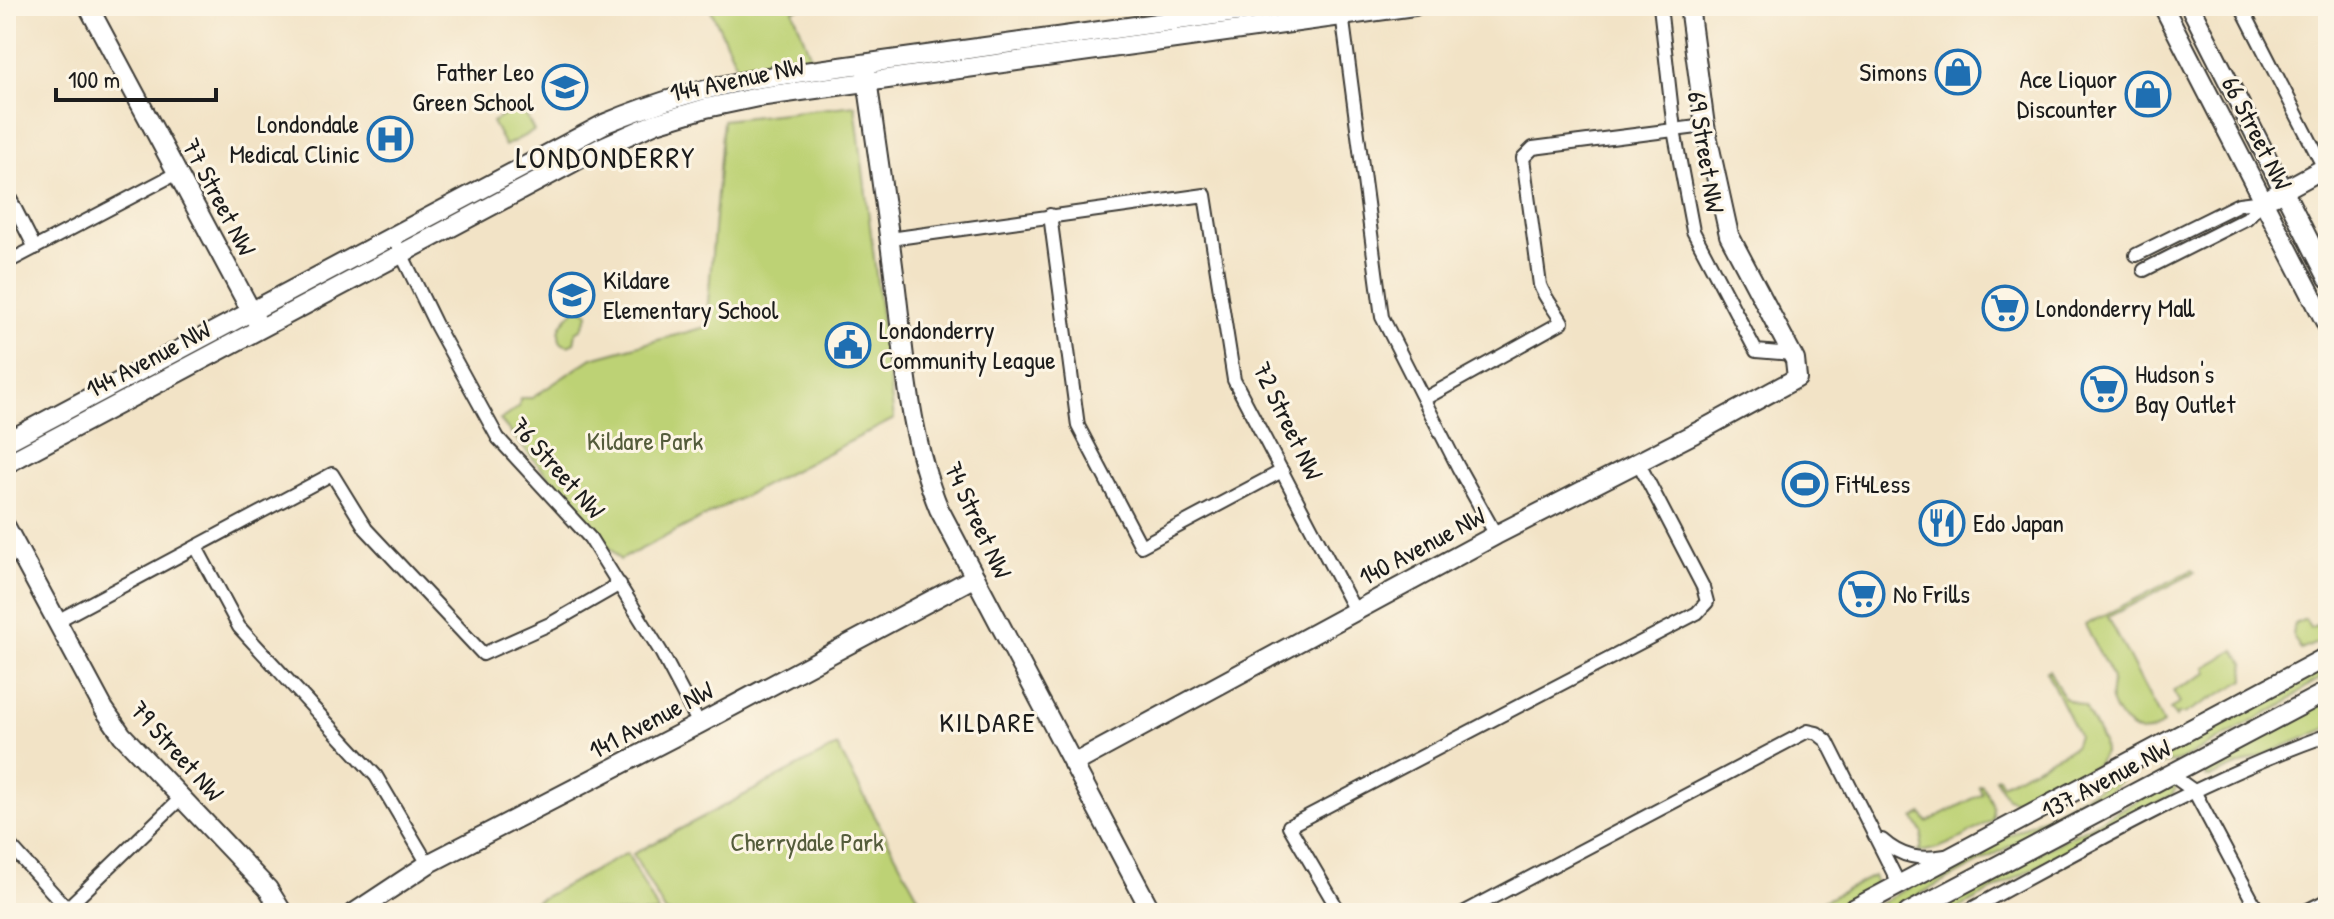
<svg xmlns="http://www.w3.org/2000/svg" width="2334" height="919" viewBox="0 0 2334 919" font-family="'Patrick Hand',sans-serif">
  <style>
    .green { fill: #bdd275; stroke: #6c7748; stroke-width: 2 }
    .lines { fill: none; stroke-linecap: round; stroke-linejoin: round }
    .street-casing { stroke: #3c3a36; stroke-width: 16 }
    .secondary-casing { stroke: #3c3a36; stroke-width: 22 }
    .street { stroke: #fff; stroke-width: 12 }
    .secondary { stroke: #fff; stroke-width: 18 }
    .labels { text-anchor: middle; stroke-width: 6; stroke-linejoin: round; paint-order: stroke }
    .poi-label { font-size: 26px; fill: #1c1c1c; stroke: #fcf5e5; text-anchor: start }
    .street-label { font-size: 26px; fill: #1c1c1c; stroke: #fcf5e5 }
    .park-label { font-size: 26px; fill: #545c3b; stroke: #fcf5e5 }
    .neighbourhood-label { font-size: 28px; letter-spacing: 2px; fill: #1c1c1c; stroke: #fcf5e5 }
    .quarter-label { font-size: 30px; letter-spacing: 2px; fill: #1c1c1c; stroke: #fcf5e5 }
  </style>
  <rect width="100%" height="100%" fill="#fcf5e5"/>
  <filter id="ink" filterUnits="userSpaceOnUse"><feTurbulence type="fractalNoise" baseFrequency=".0125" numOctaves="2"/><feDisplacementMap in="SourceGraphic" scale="16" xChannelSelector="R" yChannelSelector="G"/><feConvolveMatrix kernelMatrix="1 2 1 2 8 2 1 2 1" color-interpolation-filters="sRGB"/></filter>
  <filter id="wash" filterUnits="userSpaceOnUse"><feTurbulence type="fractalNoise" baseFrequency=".006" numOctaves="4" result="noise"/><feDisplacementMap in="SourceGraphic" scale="32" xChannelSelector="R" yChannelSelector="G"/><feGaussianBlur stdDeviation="1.8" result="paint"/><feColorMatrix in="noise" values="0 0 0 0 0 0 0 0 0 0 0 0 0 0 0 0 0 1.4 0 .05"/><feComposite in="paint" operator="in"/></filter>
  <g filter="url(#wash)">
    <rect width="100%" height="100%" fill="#f2e3c6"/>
    <!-- green -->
    <g class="green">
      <path d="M709 6H805L793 10 812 60 740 72Z"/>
      <path d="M855 105 894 419 620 560 500 420 519 407 520 398H532L592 358 706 327 723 120Z"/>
      <path d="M521 106 534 131 505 146 492 122Z"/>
      <path d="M576 308H582L589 313 582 328 576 332 574 343 568 346 561 343C554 327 567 319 576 308Z"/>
      <path d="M2192 570 2194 573 2108 617 2163 723C2143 745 2119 724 2111 701 2109 692 2114 684 2111 675L2085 625Z"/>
      <path d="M2305 619 2310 628 2328 619V638L2301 650 2292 634 2295 624Z"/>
      <path d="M2235 650 2244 663 2245 680 2184 714H2178L2176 717 2170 709 2180 703 2173 691 2208 673 2206 667Z"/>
      <path d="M2328 664V674L2306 687 2283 705 2181 760 2161 765 2145 764Z"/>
      <path d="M2049 670 2064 698 2085 707 2103 742 2104 753 2096 765 2022 803 2007 798 1995 778 1998 777 2002 784 2074 747 2078 735 2046 671Z"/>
      <path d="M2328 698V728L2211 777H2206L2205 772 2207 768 2243 750 2241 744Z"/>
      <path d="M837 746 919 898 890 913H666L633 854Z"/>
      <path d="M2120 777 2122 779 2107 794 1885 913H1861Z"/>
      <path d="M1982 785C1989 797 1996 806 1992 820 1969 833 1945 850 1918 852L1921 848 1923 834 1914 818 1922 814 1927 822 1982 794 1979 786Z"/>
      <path d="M2175 785 2176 788 2172 795 1950 913H1935L1942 904 2165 786Z"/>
      <path d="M627 853 659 913H514Z"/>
      <path d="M1873 876 1877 886 1872 891 1830 913H1800Z"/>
    </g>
  </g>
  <g filter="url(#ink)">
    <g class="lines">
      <!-- street casing -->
      <g class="street-casing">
        <g id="street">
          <path d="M1341 6 1382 317 1458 467 1496 535"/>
          <path d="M1660 6 1674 130 1693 231 1756 351 1792 354"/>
          <path d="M2241 6 2324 168"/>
          <path d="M6 191 35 248"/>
          <path d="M1050 215 1078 426 1141 546 1282 471"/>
          <path d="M890 239 1205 195 1234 380 1355 611"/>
          <path d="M398 247 437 327 498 438 590 538 661 652 699 724"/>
          <path d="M2136 255 2239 204 2263 201"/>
          <path d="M6 263 177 173"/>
          <path d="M2144 270 2247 218 2263 201"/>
          <path d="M1424 399 1562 322C1555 309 1545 299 1540 285L1523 158 1533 148 1705 126"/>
          <path d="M196 547 239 627 376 776 428 864"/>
          <path d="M57 621 332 474 366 529 483 654 552 623 620 584"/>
          <path d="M2170 774 2194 791 2259 913"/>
          <path d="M1882 840C1902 858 1920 860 1946 856"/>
          <path d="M6 841 71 913"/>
          <path d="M67 908 182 797"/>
          <path d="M1340 913 1289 826 1697 613 1707 602 1703 587 1638 462"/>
          <path d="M1463 913 1808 731 1817 733 1827 741 1899 884"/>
          <path d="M1964 913C2083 849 2200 780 2328 735"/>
          <path d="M2302 913 2328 900"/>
        </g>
      </g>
      <!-- secondary casing -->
      <g class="secondary-casing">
        <g id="secondary">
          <path d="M88 6 257 322"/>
          <path d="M2163 6 2328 327"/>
          <path d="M2190 6 2328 278"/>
          <path d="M866 72C876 144 887 216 896 289 905 363 910 439 939 509L1152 913"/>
          <path d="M2273 196 2328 166"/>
          <path d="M6 442 606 123C659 101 704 88 761 78L1279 6"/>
          <path d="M6 464 602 147 656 123 706 108 758 97 1414 6"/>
          <path d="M6 527 104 709 122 735 268 889 283 913"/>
          <path d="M1073 764 1496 535 1707 427 1797 378 1795 360 1729 235 1705 126 1689 6"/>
          <path d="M354 913 428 864 699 724 975 577"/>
          <path d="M1846 913 2328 656"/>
          <path d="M1908 913 2328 691"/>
        </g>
      </g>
      <!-- street -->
      <use href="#street" class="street"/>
      <!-- secondary -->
      <use href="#secondary" class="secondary"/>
    </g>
  </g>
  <!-- icons -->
  <defs>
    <g id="shop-ring" transform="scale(2.3)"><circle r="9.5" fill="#fcf5e5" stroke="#1f6fb2" stroke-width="1.5"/><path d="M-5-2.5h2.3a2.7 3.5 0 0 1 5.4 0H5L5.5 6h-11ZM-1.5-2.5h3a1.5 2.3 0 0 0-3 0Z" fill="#1f6fb2"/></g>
    <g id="school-ring" transform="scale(2.3)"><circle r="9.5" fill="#fcf5e5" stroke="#1f6fb2" stroke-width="1.5"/><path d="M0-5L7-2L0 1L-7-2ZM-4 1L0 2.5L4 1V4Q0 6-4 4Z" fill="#1f6fb2"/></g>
    <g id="hospital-ring" transform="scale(2.3)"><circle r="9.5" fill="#fcf5e5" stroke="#1f6fb2" stroke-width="1.5"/><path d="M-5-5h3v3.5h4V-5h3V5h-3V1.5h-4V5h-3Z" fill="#1f6fb2"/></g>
    <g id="supermarket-ring" transform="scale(2.3)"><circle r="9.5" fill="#fcf5e5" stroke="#1f6fb2" stroke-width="1.5"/><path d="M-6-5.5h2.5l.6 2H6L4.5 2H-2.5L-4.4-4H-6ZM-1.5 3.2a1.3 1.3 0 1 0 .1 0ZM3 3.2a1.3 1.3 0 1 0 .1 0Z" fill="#1f6fb2"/></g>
    <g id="civic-ring" transform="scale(2.3)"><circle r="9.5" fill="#fcf5e5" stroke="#1f6fb2" stroke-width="1.5"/><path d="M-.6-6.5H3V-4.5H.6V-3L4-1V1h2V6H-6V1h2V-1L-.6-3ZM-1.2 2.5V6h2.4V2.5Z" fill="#1f6fb2"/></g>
    <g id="stadium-ring" transform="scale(2.3)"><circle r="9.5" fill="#fcf5e5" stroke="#1f6fb2" stroke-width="1.5"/><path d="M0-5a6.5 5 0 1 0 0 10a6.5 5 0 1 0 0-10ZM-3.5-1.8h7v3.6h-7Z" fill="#1f6fb2"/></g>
    <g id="restaurant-ring" transform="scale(2.3)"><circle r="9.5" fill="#fcf5e5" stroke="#1f6fb2" stroke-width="1.5"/><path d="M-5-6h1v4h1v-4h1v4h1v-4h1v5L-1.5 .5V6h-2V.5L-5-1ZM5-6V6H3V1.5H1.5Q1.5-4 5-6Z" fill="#1f6fb2"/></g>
  </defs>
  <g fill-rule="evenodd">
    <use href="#shop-ring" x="1958" y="72"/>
    <use href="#school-ring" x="565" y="87"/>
    <use href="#shop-ring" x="2148" y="94"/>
    <use href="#hospital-ring" x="390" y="139"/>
    <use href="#school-ring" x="572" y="295"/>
    <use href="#supermarket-ring" x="2005" y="308"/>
    <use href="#civic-ring" x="848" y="345"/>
    <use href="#supermarket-ring" x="2104" y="389"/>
    <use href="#stadium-ring" x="1805" y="484"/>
    <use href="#restaurant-ring" x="1942" y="523"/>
    <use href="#supermarket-ring" x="1862" y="594"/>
  </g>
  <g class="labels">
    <!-- poi labels -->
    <g class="poi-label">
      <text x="534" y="81" text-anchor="end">Father Leo<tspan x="534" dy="30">Green School</tspan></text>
      <text x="1927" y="81" text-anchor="end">Simons</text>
      <text x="2117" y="88" text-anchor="end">Ace Liquor<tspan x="2117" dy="30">Discounter</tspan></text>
      <text x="359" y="133" text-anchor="end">Londondale<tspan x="359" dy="30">Medical Clinic</tspan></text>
      <text x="603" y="289">Kildare<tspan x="603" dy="30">Elementary School</tspan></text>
      <text x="2036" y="317">Londonderry Mall</text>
      <text x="879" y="339">Londonderry<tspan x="879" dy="30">Community League</tspan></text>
      <text x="2135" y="383">Hudson's<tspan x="2135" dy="30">Bay Outlet</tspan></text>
      <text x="1836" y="493">Fit4Less</text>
      <text x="1973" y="532">Edo Japan</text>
      <text x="1893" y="603">No Frills</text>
    </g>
    <!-- street labels -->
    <g class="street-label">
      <text transform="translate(737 79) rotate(-12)" y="9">144 Avenue NW</text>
      <text transform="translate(2257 133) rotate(63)" y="9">66 Street NW</text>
      <text transform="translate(1706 152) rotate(81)" y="9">69 Street NW</text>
      <text transform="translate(219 197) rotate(62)" y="9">77 Street NW</text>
      <text transform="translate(148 359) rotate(-28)" y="9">144 Avenue NW</text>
      <text transform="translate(1288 421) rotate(64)" y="9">72 Street NW</text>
      <text transform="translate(558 468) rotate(48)" y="9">76 Street NW</text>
      <text transform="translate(978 520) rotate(65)" y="9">74 Street NW</text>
      <text transform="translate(1422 546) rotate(-28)" y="9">140 Avenue NW</text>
      <text transform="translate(651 720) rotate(-28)" y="9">141 Avenue NW</text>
      <text transform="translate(177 751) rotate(48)" y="9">79 Street NW</text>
      <text transform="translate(2106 779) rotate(-28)" y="9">137 Avenue NW</text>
    </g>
    <!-- park labels -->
    <g class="park-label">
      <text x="645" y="450">Kildare Park</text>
      <text x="807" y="851">Cherrydale Park</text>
    </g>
    <!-- neighbourhood labels -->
    <g class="neighbourhood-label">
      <text x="988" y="732">KILDARE</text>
    </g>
    <!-- quarter labels -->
    <g class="quarter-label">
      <text x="606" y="168">LONDONDERRY</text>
    </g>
  </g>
  <!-- margin -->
  <rect width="2334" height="919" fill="none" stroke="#fcf5e5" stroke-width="32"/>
  <!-- scale -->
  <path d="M56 88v12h160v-12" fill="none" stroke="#1c1c1c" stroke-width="4"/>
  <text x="68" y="88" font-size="24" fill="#1c1c1c" stroke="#fcf5e5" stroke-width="6" paint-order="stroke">100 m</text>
</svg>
